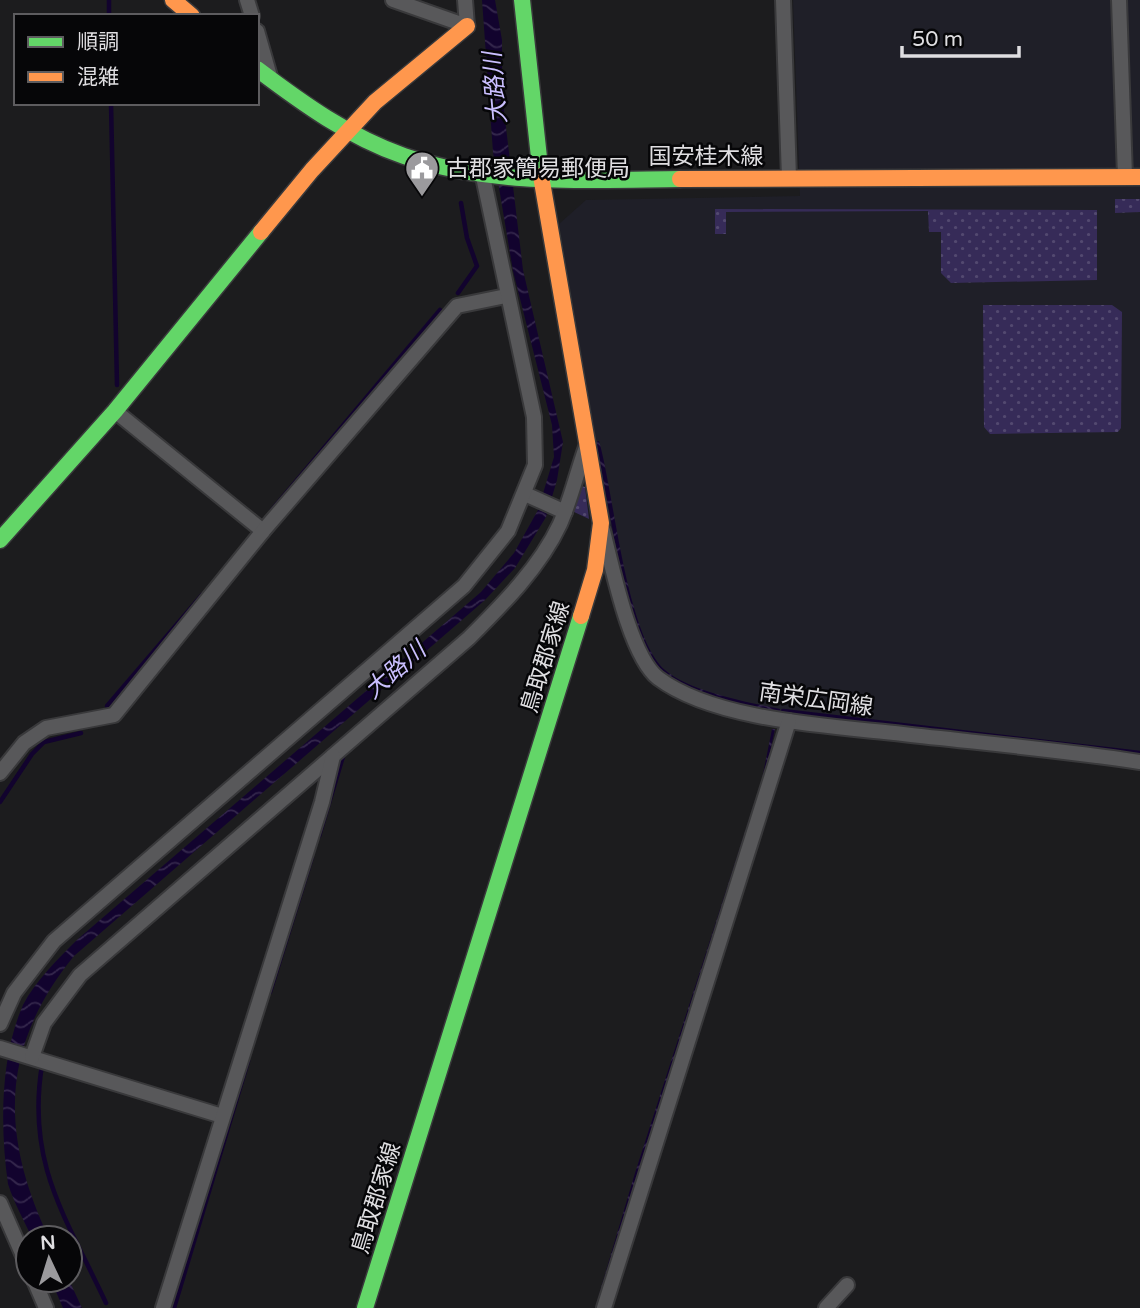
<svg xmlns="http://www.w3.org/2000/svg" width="1140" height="1308" viewBox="0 0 1140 1308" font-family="'Varela Round','Noto Sans JP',sans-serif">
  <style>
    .built { fill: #1f1f28 }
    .grass { fill: url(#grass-dots) }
    .water { fill: url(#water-waves) }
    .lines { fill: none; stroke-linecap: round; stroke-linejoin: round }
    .stream { stroke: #12032e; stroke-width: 4.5 }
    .street-casing { stroke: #39393b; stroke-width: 18 }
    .fast-casing { stroke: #39393b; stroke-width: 19 }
    .slow-casing { stroke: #39393b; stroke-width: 19 }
    .street { stroke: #58585a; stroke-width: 14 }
    .fast { stroke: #63d668; stroke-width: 16 }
    .slow { stroke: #ff974d; stroke-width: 16 }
    .labels { text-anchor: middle; stroke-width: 5; stroke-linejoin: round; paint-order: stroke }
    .street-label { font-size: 23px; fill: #dfdee1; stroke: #060608 }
    .poi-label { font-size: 23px; fill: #dfdee1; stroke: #060608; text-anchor: start }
    .water-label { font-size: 24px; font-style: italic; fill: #cabfff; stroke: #060608 }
  </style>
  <defs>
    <pattern id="grass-dots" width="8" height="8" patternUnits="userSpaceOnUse" patternTransform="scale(1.75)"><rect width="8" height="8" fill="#362b58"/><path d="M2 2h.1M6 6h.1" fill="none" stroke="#534970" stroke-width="1.8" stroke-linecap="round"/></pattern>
    <pattern id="water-waves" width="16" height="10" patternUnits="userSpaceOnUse" patternTransform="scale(1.75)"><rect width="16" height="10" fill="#12032e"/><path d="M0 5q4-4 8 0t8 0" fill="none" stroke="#34274c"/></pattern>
  </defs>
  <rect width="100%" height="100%" fill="#1c1c1e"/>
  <!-- built -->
  <path class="built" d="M793 0H1140V759L757 711 686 690 650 667 621 589 559 224 586 200 800 196Z"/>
  <!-- grass -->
  <g class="grass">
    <path d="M1115 199H1140V212L1115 213Z"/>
    <path d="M715 209 1097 210V280L951 283 941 273V232H929L928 211 726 212V234H715Z"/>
    <path d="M983 305H1112L1122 312 1121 428 1118 432 990 434 984 427Z"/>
    <path d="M581 486 585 487 589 519 572 511Z"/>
  </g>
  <!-- water -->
  <g class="water">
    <path d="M482 0H495L502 40V94L523 270 563 442 557 480 546 517 515 568 485 600 74 956C0 1047 0 1134 49 1238H32C24 1220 14 1203 8 1184 0 1128 0 1057 23 1005 36 980 58 959 78 939L481 592 514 553 538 510 554 457 552 425 513 271 493 152Z"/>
    <path d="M599 441C614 493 626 636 665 670 691 692 747 702 780 709V712C746 705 689 695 663 672 625 638 608 495 596 442Z"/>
    <path d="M772 729H775L764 780 595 1308 635 1173 762 779Z"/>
    <path d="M51 1280H69L82 1308H63Z"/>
  </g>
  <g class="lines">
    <!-- stream -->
    <g class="stream">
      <path d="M109 0V16"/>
      <path d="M111 103 117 385"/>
      <path d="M458 293 477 266 467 238 461 203"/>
      <path d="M272 510 440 310"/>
      <path d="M107 706 202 595"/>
      <path d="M783 711 1140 753"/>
      <path d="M0 802 32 754 44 742 81 733"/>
      <path d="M319 836 344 753"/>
      <path d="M270 992 312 857"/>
      <path d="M42 1065C26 1164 66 1217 106 1303"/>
      <path d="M174 1308 248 1061"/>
    </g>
    <!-- street casing -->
    <g class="street-casing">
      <g id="street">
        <path d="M247 0 252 16"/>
        <path d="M393 0 467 26 465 0"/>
        <path d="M783 0 789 178"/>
        <path d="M1119 0 1125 177"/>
        <path d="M257 31 271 80"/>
        <path d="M115 411 263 531"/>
        <path d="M525 494 565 512"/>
        <path d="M603 531C612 566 630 656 658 678 715 721 833 726 903 734 982 743 1061 750 1140 762"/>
        <path d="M0 773 24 743 46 728 114 715 263 531 457 306 506 296"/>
        <path d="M0 1024 14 993 54 941 464 586 508 531 535 465 534 417 482 172"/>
        <path d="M0 1048 222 1116"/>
        <path d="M32 1057 44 1023 80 975 469 638C503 604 540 567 560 524 571 499 577 472 586 447"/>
        <path d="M0 1203 28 1267"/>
        <path d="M34 1280 46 1308"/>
        <path d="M163 1308 322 802 333 756"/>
        <path d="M604 1308 789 721"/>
        <path d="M826 1308 847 1285"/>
      </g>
    </g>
    <!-- fast casing -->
    <g class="fast-casing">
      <g id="fast">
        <path d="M522 0 541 176"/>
        <path d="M257 69C302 103 349 137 404 156 491 186 589 180 680 179"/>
        <path d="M0 540 115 411 261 232"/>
        <path d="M365 1308 581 616"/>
      </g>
    </g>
    <!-- slow casing -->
    <g class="slow-casing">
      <g id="slow">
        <path d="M173 0 192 16"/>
        <path d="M541 176 601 523 595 570 581 616"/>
        <path d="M680 179 1140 177"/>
        <path d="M261 232 312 170 375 102 467 26"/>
      </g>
    </g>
    <!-- street -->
    <use href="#street" class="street"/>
    <!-- fast -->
    <use href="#fast" class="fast"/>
    <!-- slow -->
    <use href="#slow" class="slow"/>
  </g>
  <!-- icons -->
  <defs>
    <g id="civic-pin" transform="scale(1.75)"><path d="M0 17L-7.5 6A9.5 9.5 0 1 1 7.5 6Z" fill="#9b9a9d" stroke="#060608"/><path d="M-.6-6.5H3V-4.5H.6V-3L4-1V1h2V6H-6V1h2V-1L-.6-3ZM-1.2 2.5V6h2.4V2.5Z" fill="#fff"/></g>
  </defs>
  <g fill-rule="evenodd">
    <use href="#civic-pin" x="422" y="168"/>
  </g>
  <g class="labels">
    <!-- street labels -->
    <g class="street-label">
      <text x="706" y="164">国安桂木線</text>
      <text transform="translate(545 657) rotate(-73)" y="8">鳥取郡家線</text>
      <text transform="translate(816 699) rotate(8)" y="8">南栄広岡線</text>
      <text transform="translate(376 1198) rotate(-73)" y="8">鳥取郡家線</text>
    </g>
    <!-- poi labels -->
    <g class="poi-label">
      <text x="446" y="176">古郡家簡易郵便局</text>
    </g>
    <!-- water labels -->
    <g class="water-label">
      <text transform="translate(495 88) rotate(-95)" y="8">大路川</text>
      <text transform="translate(395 670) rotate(-41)" y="8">大路川</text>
    </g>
  </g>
  <!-- legend -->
  <rect x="14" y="14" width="245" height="91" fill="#060608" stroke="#5d5c5f" stroke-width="2"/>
  <rect x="28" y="37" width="35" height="10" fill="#63d668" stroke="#5d5c5f" stroke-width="2"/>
  <text x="77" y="49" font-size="21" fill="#dfdee1">順調</text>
  <rect x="28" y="72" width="35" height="10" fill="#ff974d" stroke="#5d5c5f" stroke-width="2"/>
  <text x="77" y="84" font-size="21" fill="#dfdee1">混雑</text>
  <!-- north arrow -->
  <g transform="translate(49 1259) rotate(356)"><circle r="33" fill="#060608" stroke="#5d5c5f" stroke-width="2"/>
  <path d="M0-5L12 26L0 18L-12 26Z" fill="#9b9a9d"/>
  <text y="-10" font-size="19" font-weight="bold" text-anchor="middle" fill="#dfdee1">N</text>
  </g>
  <!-- scale -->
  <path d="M902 46v10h117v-10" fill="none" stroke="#dfdee1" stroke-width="3.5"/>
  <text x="912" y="46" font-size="21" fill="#dfdee1" stroke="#060608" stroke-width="5" paint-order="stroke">50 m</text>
</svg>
